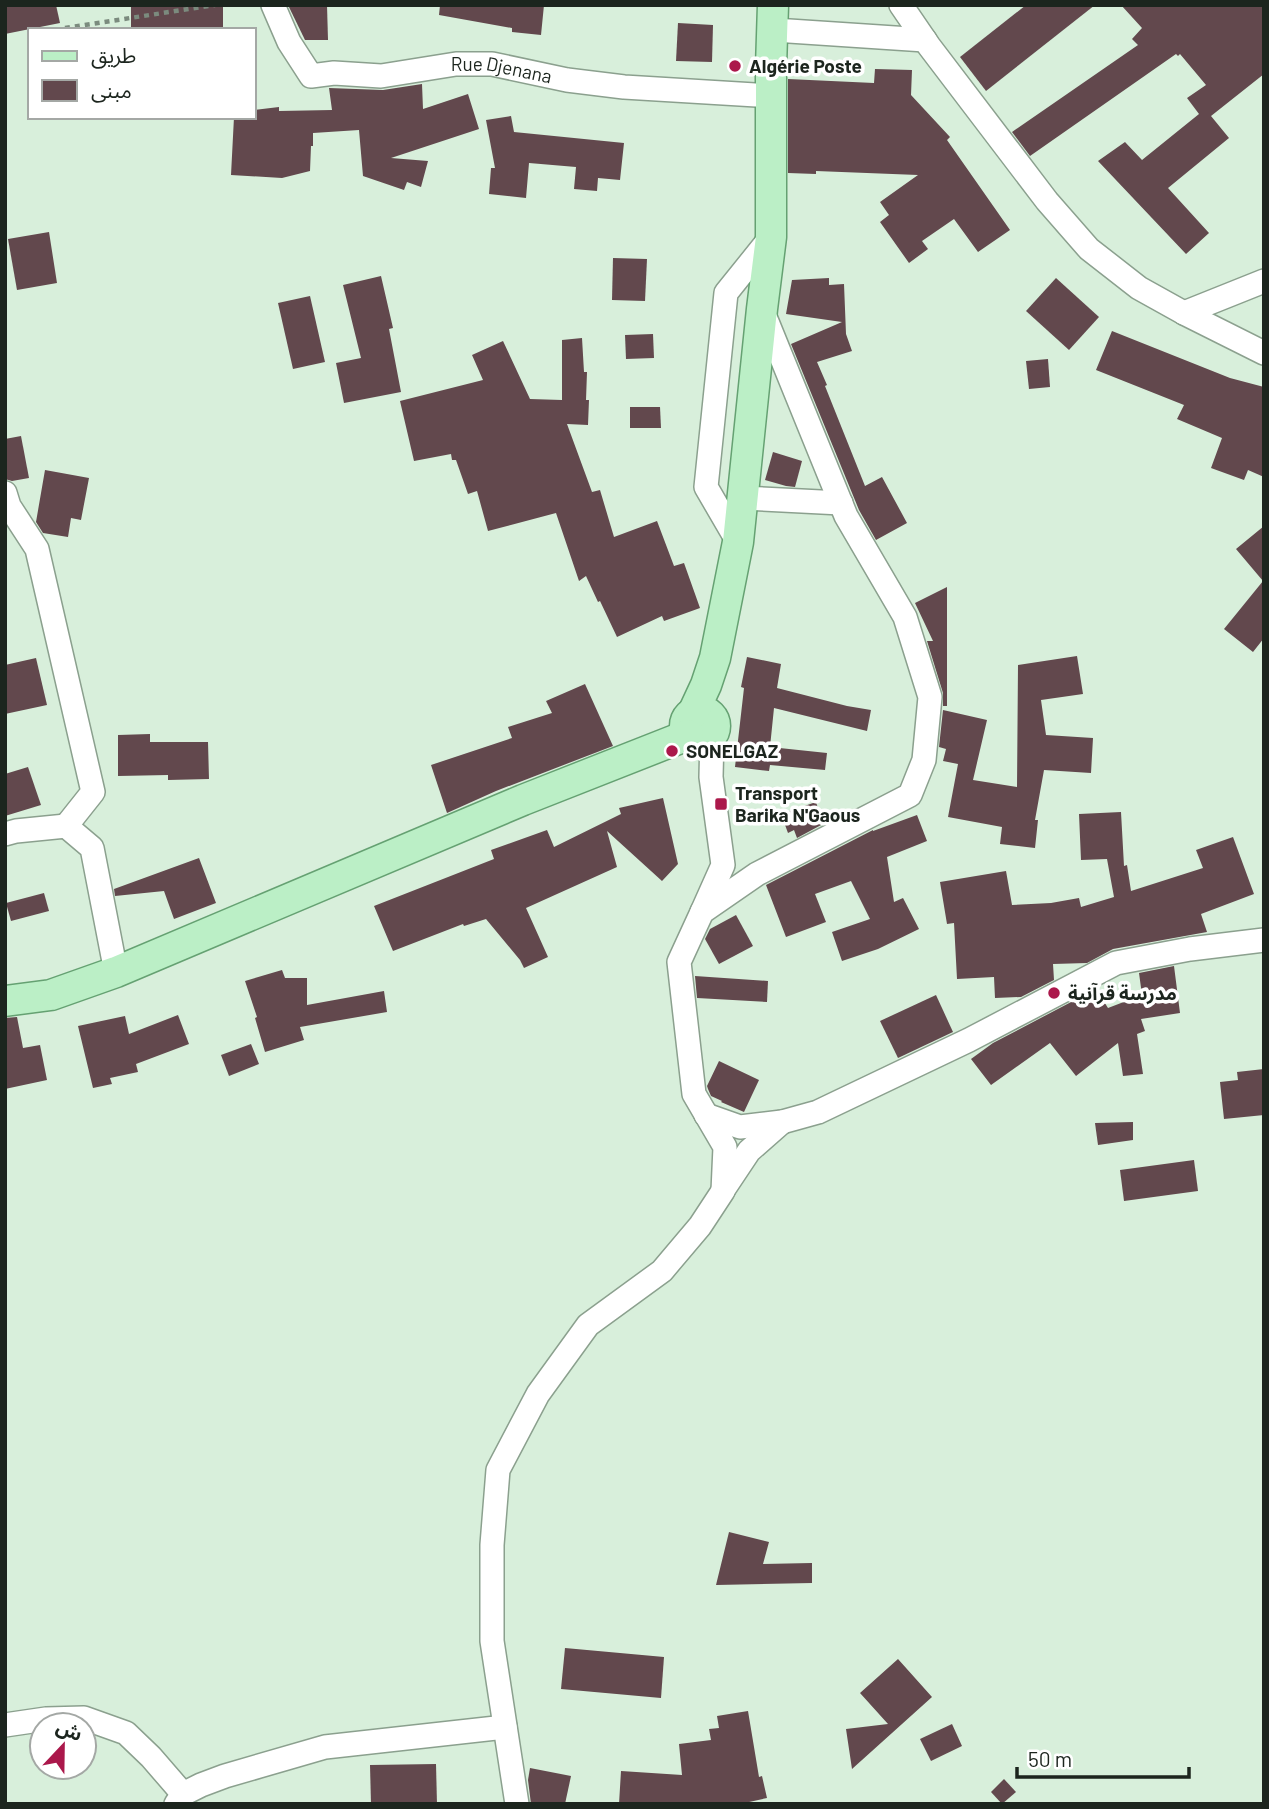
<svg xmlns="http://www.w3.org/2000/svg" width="1269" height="1809" viewBox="0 0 1269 1809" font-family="Barlow,'Noto Sans Arabic',sans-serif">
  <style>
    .building { fill: #62484d }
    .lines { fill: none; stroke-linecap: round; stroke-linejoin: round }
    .minor-casing { stroke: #8ba08e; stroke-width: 26 }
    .major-casing { stroke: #65a172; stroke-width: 33 }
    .path { stroke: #7b8b7e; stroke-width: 4.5; stroke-dasharray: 5 5; stroke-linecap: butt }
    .minor { stroke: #fff; stroke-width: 23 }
    .major { stroke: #bbefc6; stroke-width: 30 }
    .poi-dot { fill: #ab184b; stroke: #fff; stroke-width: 2.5 }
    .labels { text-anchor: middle; stroke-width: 7; stroke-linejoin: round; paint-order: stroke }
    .poi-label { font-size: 19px; font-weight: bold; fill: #1c251e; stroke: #fff; text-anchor: start }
    .street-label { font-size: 19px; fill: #1c251e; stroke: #fff }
  </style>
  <rect width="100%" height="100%" fill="#d8efdb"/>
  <!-- building -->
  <g class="building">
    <path d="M5 5H56L60 23 5 34Z"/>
    <rect x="131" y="5" width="92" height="25"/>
    <path d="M288 5H327L328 40H305Z"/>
    <path d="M440 5H544L541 35 512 32V28L439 15Z"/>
    <path d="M1026 5H1095L986 91 960 57Z"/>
    <path d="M1121 5H1264V74L1211 116 1229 138 1168 188 1209 233 1186 254 1098 161 1125 142 1142 160 1199 114 1187 98 1206 85 1180 54 1178 56 1176 54 1030 156 1012 132 1138 45 1132 39 1142 28Z"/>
    <path d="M678 23 713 25 712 62 676 61Z"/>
    <path d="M875 69 912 70 911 95 950 137 947 140 1010 230 978 252 954 219 922 241 928 249 909 263 880 222 889 215 880 202 918 175 816 171V174L788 173V79L874 83Z"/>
    <path d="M422 84 423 109 468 94 479 129 391 158 428 161 421 187 407 182 404 190 363 176 359 130 313 133V146H311L310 171 282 178 231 175 234 117H254V110L279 107V111L332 110 329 88 383 90Z"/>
    <path d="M511 116 514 132 624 143 620 180 598 178 597 191 574 189 576 167 529 163 526 198 489 194 491 168H495L486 120Z"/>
    <path d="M49 232 57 283 17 290 8 239Z"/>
    <path d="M613 258 647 259 645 301 612 300Z"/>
    <path d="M381 276 393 328 389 329 401 392 344 403 336 363 361 358 343 285Z"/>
    <path d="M829 278V285L844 284 846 334 852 351 817 362 827 385 825 386 865 486 882 477 907 523 876 540 859 510 791 344 842 322 786 314 792 280Z"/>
    <path d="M1056 278 1099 317 1069 350 1026 311Z"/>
    <path d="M310 296 325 362 293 369 278 303Z"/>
    <path d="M1112 331 1230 378 1264 387V477L1248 470 1244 480 1211 468 1222 438 1177 419 1184 405 1096 370Z"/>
    <path d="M653 334 654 358 626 359 625 335Z"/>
    <path d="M582 338 584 372H587L586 400H589L588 425 567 424 592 492 600 490 614 537 657 521 674 566 684 563 700 608 664 621 662 616 617 637 600 601 598 602 586 576 579 581 556 513 488 531 477 491 468 494 456 460H452L451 454 414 461 400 401 483 380 472 355 503 341 530 399 562 400V340Z"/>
    <path d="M1048 359 1050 387 1029 389 1026 361Z"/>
    <path d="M630 407H660L661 428H630Z"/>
    <path d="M21 436 29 478 12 481 5 479V439Z"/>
    <path d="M773 452 802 461 795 487 786 486 765 480Z"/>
    <path d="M45 470 89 478 81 520 71 518 68 537 43 533 36 522Z"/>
    <path d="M1264 526V638L1253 652 1224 629 1263 581 1236 549Z"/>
    <path d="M947 587V706H943V693L927 641H933L915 603Z"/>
    <path d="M1077 656 1083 694 1041 700 1046 735 1093 738 1091 773 1044 770 1035 820H1038L1035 848 1000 844 1002 827 948 817 958 764 943 761 946 749 939 747 943 710 987 720 973 780 1017 787 1018 665Z"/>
    <path d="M747 657 781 664 777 688 847 706 871 710 867 731 774 708 770 747 827 753 825 770 770 765 769 771 735 767 744 688 741 687Z"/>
    <path d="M36 658 47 705 5 714V665Z"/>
    <path d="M585 684 613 746 496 791 447 813 431 765 512 738 508 727 552 713 546 701Z"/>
    <path d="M150 734V742H208L209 779 168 780V775L118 776V735Z"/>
    <path d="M28 767 41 805 5 816V774Z"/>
    <path d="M663 798 678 864 662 881 607 831 617 867 526 908 548 957 524 968 520 960 486 919 464 926 463 924 393 951 374 906 494 859 491 850 547 830 554 847 621 814 619 808Z"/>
    <path d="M816 802 823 824 797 838 794 830 788 833 781 814Z"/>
    <path d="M1121 812 1124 866 1127 865 1131 891 1203 868 1196 850 1233 837 1254 894 1201 914 1207 932 1113 949 1087 963 1053 964 1054 980 1021 997 995 998 994 977 957 979 954 923 947 924 940 882 1006 871 1012 905 1051 903 1079 898 1081 907 1114 897 1107 859 1081 860 1079 814Z"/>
    <path d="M917 815 927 841 887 857 894 902 903 898 919 929 878 949 842 961 832 932 870 919 851 881 815 894 826 922 786 937 766 885 873 830V831Z"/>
    <path d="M199 858 216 903 174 919 164 891 115 896 114 889Z"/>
    <path d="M44 893 49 911 11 921 6 903Z"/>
    <path d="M736 915 753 946 719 964 705 939 710 929Z"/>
    <path d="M1174 966 1180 1013 1141 1019 1145 1031 1137 1034 1143 1074 1123 1076 1118 1043 1076 1076 1050 1043 991 1085 971 1059 993 1043 1096 989 1108 1008 1142 995 1139 973Z"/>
    <path d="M282 970 285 978H307V1005L384 991 387 1012 300 1027 304 1040 265 1052 255 1018 257 1017 245 981Z"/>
    <path d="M695 976 768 981 767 1002 697 998Z"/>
    <path d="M936 995 953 1032 898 1058 880 1021Z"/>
    <path d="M178 1015 189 1044 136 1064 138 1072 110 1078 112 1084 93 1088 78 1026 125 1016 129 1034Z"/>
    <path d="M17 1017 23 1048 40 1045 47 1080 5 1089V1018Z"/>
    <path d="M251 1044 259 1064 229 1076 221 1055Z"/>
    <path d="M719 1061 759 1080 744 1112 721 1102 722 1101 711 1096 708 1089 707 1086Z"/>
    <path d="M1264 1069V1115L1224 1119 1220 1082 1238 1080 1237 1072Z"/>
    <path d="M1133 1122V1140L1098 1145 1095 1123Z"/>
    <path d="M1194 1160 1198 1191 1124 1201 1120 1170Z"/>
    <path d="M729 1532 769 1542 763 1564 812 1563V1583L716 1585Z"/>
    <path d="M565 1648 664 1657 661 1698 561 1689Z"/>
    <path d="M898 1659 932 1697 852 1769 846 1729 888 1724 860 1693Z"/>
    <path d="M748 1711 759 1777 762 1776 767 1798 740 1804H619L621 1771 682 1775 679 1744 711 1740 709 1729 719 1728 717 1716Z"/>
    <path d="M952 1724 962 1746 931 1761 920 1739Z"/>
    <path d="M436 1764 437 1804H371L370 1765Z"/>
    <path d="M530 1768 571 1776 565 1804H531L528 1780Z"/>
    <path d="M1004 1779 1016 1792 1002 1804 991 1792Z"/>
  </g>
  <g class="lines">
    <!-- minor casing -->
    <g class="minor-casing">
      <g id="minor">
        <path id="s1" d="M273 5 289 42 311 76 334 73 381 76 456 64H492L567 80 624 87 771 96"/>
        <path d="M901 5 929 46 1047 201 1089 249 1139 288 1184 313 1264 353"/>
        <path d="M774 30 925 40"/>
        <path d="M1184 313 1264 281"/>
        <path d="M5 493 9 506 37 549 93 792 66 826"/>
        <path d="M743 498 841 503"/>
        <path d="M738 542 706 487 726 293 771 237"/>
        <path d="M5 834 16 831 66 826 92 848 116 972"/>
        <path d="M702 912 723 865 711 777 712 736"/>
        <path d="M706 1115 740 1127 782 1122 818 1112 969 1040 1116 963 1190 949 1264 940"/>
        <path d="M723 1190 749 1151 782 1122"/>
        <path d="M5 1725 46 1719 84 1718 126 1733 151 1757 183 1794"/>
        <path d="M176 1804 183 1794 201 1785 225 1776 325 1747 505 1727"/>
        <path d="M517 1804 492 1641V1545L498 1470 538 1394 588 1325 662 1271 700 1226 723 1191 725 1147 694 1094 679 962 702 912 757 874 910 795 924 760 930 697 905 617 846 516 763 312"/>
      </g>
    </g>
    <!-- major casing -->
    <g class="major-casing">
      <g id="major">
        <circle cx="700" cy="726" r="15"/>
        <path d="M693 713 706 685 715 658 738 542 762 309 771 237V67L773 5"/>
        <path d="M5 1001 51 995 116 972 523 800 688 735"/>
      </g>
    </g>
    <!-- path -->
    <path class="path" d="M65 28 215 5"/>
    <!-- minor -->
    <use href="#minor" class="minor"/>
    <!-- major -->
    <use href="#major" class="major"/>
  </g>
  <!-- markers -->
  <g class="poi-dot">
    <circle cx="735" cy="66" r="7"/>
    <circle cx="672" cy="751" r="7"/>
    <rect x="714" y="797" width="14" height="14" rx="3.5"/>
    <circle cx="1054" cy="993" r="7"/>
  </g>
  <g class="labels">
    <!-- poi labels -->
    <g class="poi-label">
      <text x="749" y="73">Algérie Poste</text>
      <text x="686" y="758">SONELGAZ</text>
      <text x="735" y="800">Transport<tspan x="735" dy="22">Barika N'Gaous</tspan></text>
      <text x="1068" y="1000">مدرسة قرآنية</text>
    </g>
    <!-- street labels -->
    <g class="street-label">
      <text dy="7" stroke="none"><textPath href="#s1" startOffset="273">Rue Djenana</textPath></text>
    </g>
  </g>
  <!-- border -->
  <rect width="1269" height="1809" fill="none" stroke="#1c251e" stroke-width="14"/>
  <!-- legend -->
  <rect x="28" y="28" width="228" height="91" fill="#ffffff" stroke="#a4a8a5" stroke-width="2"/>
  <rect x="42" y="51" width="35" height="10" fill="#bbefc6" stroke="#a4a8a5" stroke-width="2"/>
  <text x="91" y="63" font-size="21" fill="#1c251e">طريق</text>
  <rect x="42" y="80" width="35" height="21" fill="#62484d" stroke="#a4a8a5" stroke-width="2"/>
  <text x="91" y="98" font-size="21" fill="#1c251e">مبنى</text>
  <!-- north arrow -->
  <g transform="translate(63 1746) rotate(22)"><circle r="33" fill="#ffffff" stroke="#a4a8a5" stroke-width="2"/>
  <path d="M0-5L12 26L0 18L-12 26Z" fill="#ab184b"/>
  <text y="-10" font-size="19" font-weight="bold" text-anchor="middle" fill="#1c251e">ش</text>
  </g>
  <!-- scale -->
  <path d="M1017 1767v10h172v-10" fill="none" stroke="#1c251e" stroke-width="3.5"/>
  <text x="1028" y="1767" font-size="21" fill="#1c251e" stroke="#ffffff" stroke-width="5" paint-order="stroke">50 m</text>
</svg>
